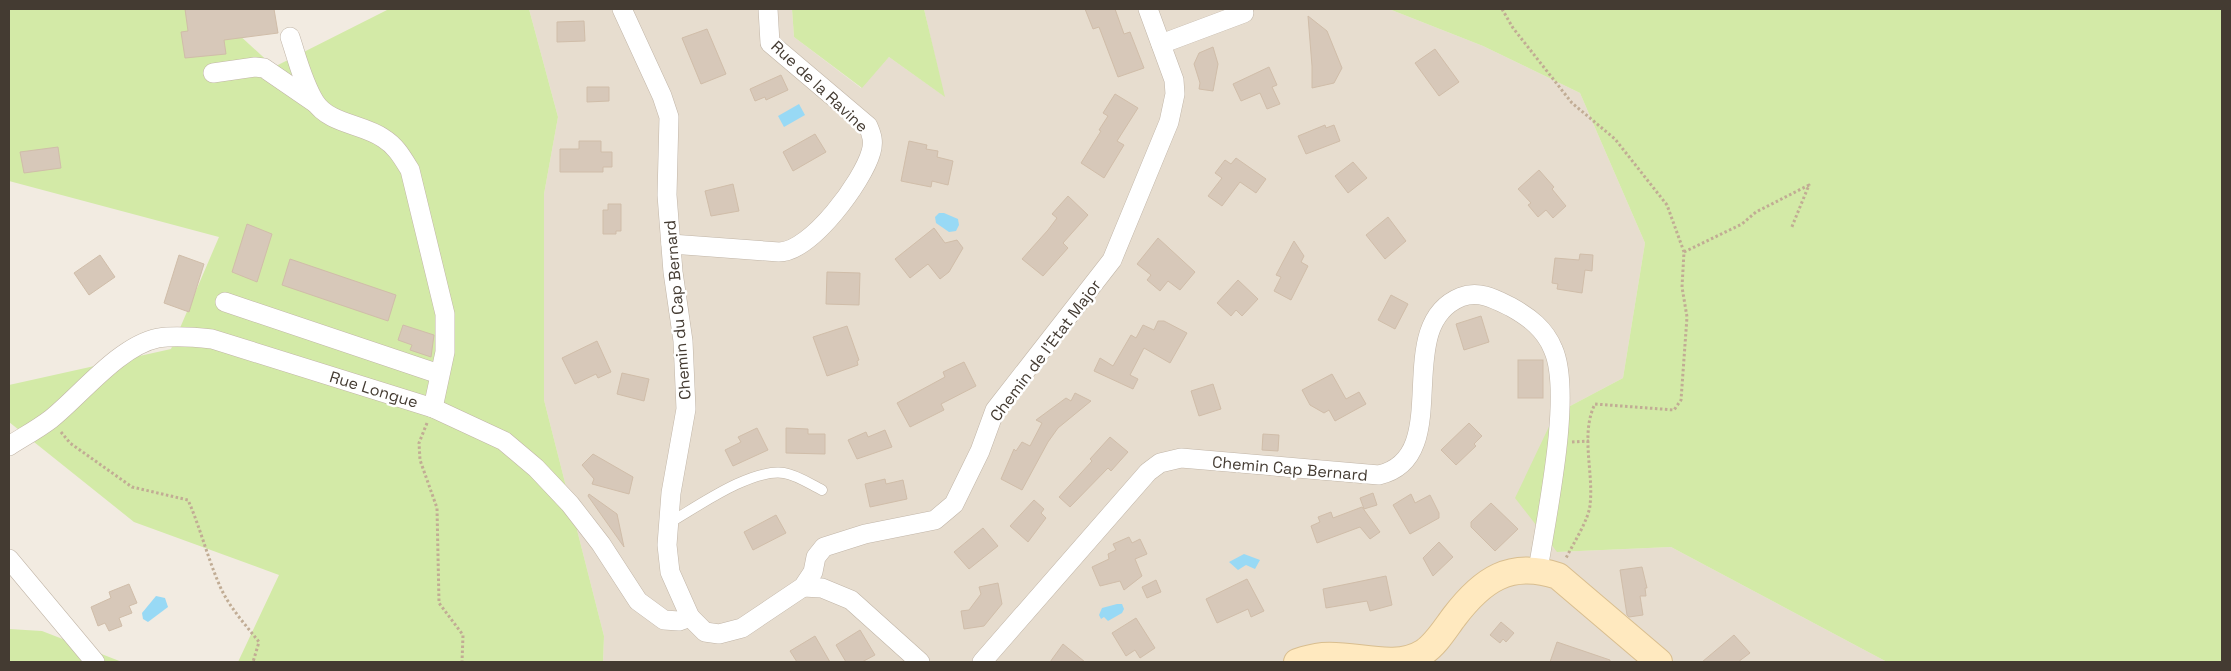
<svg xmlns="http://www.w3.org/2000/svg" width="2231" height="671" viewBox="0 0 2231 671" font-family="'Space Grotesk',sans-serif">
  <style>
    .residential { fill: #e7ddcf }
    .green { fill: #d3eaa7 }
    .water { fill: #98d9f5 }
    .building { fill: #d7c8b9; stroke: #d0bda9 }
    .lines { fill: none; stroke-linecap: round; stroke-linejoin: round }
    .lane-casing { stroke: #c1b5a7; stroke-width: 11 }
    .street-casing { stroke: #c1b5a7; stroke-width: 20 }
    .secondary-casing { stroke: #d9be8f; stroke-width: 28 }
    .path { stroke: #c1ac94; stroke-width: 3; stroke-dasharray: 2.5 2.5; stroke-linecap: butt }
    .lane { stroke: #fff; stroke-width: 10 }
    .street { stroke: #fff; stroke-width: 19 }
    .secondary { stroke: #ffe9bf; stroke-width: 26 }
    .labels { text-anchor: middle; stroke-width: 5; stroke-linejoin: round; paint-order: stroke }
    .street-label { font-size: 16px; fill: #443b32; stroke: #fff }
  </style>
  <rect width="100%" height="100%" fill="#f2ebe1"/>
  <!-- residential -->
  <path class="residential" d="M529 9H792L794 37 861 88 889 57 944 96 924 9H1389L1483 46 1580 93 1645 243 1623 378 1555 414 1557 552 1671 547 1887 662H603L604 636 544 400V194L558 117Z"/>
  <!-- green -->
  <g class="green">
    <path d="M9 9H211L274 67 389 9H529L558 117 544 194V400L604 636 603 662H238L279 575 134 522 9 422V385L171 349 219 237 9 181Z"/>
    <path d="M792 9H924L945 97 889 57 862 88 794 37Z"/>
    <path d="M2222 9V662H1887L1671 547 1557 552 1515 498 1555 414 1623 378 1645 243 1580 93 1483 46 1389 9Z"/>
    <path d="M9 629 42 631 122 662H9Z"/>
  </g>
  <!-- water -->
  <g class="water">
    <path d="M799 104 805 115 784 127 778 116Z"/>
    <path d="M939 213H944L958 219 959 225 956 231 949 232 936 223 935 217Z"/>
    <path d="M1244 554 1260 560 1255 569 1246 565 1238 570 1229 562Z"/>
    <path d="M156 596 165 598 168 607 148 622 143 619 142 613Z"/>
    <path d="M1117 604H1122L1124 609 1122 613 1108 621 1104 617 1101 619 1099 615 1102 608Z"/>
  </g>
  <!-- building -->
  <g class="building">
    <path d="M185 9H274L278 33 224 40 226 54 185 58 181 32 188 31Z"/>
    <path d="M1085 9H1115L1124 34 1130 32 1144 68 1118 77 1099 27 1093 29Z"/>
    <path d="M1308 16 1327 31 1342 68 1334 83 1312 88V66Z"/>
    <path d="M584 21 585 41 557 42V22Z"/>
    <path d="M707 29 726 74 701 84 682 38Z"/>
    <path d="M1213 47 1218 64 1213 91 1199 89 1200 83 1194 64 1199 53Z"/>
    <path d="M1435 49 1459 82 1439 96 1415 63Z"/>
    <path d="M1269 67 1277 85 1272 87 1280 104 1267 109 1260 93 1241 101 1233 84Z"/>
    <path d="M781 75 788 90 766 100 765 97 755 101 750 89Z"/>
    <path d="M587 87H609V101L587 102Z"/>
    <path d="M1115 94 1138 108 1117 141 1124 145 1104 178 1081 163 1101 131 1099 130 1108 116 1103 113Z"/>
    <path d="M1325 125 1326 128 1334 125 1340 141 1306 154 1298 136Z"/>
    <path d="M815 134 826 152 793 171 783 152Z"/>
    <path d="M579 141H601V152H612V167H603V172H560V149H579Z"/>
    <path d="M909 141 927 145 926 149 938 151 937 157 953 161 948 185 932 181 931 187 901 181Z"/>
    <path d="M58 147 61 168 24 173 20 152Z"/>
    <path d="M1236 158 1266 179 1256 193 1240 182 1222 206 1208 196 1222 178 1215 173 1225 160 1231 164Z"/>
    <path d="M1353 162 1367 178 1348 193 1335 176Z"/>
    <path d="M1539 170 1554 187 1552 189 1566 206 1553 218 1546 210 1538 217 1528 205 1531 203 1518 189Z"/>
    <path d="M733 184 739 211 711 216 705 191Z"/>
    <path d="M1068 196 1088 215 1063 243 1068 248 1043 276 1022 259 1048 230 1057 218 1052 214Z"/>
    <path d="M608 204H621V231H616V234H603V210H608Z"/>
    <path d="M1388 217 1406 241 1385 259 1366 235Z"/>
    <path d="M247 224 272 234 257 282 232 272Z"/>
    <path d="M934 228 945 243 957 240 963 248 949 272 940 279 928 264 910 278 895 259Z"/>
    <path d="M1158 238 1195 272 1180 290 1168 281 1160 291 1147 280 1151 275 1137 264Z"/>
    <path d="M1294 241 1304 256 1301 262 1308 266 1291 300 1274 291 1281 277 1276 275Z"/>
    <path d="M1580 254 1593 255 1592 271 1585 270 1582 293 1557 289 1558 284 1552 283 1555 258 1579 260Z"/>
    <path d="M100 255 115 277 89 295 74 273Z"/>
    <path d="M179 255 204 264 189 312 164 303Z"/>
    <path d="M290 259 396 295 388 321 282 285Z"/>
    <path d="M827 272 860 273 859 305 826 304Z"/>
    <path d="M1238 280 1258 299 1242 316 1236 310 1231 316 1217 303Z"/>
    <path d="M1391 295 1408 304 1395 329 1378 320Z"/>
    <path d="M1481 316 1489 342 1464 350 1456 324Z"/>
    <path d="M1158 321H1164L1187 333 1170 363 1144 348 1130 375 1138 379 1133 389 1094 371 1100 358 1113 366 1131 335 1136 338 1143 325 1154 330Z"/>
    <path d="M403 325 434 335 431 357 410 350 412 345 398 340Z"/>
    <path d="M847 326 859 360 857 361 858 365 827 376 813 337Z"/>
    <path d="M597 341 611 372 598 378 596 374 575 384 562 358Z"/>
    <rect x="1518" y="360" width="25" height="38"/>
    <path d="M964 362 976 386 941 404 944 410 910 427 897 403 945 377 943 372Z"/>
    <path d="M622 373 649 379 644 401 617 394Z"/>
    <path d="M1332 374 1346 399 1359 392 1366 404 1335 421 1329 410 1324 413 1310 405 1302 390Z"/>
    <path d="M1213 384 1221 409 1199 416 1191 391Z"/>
    <path d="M1075 393 1091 401 1058 428 1048 442 1022 490 1001 479 1014 449 1016 451 1022 442 1030 446 1042 423 1036 420 1066 398 1071 401Z"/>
    <path d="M1469 423 1482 436 1474 444 1476 446 1456 465 1441 450Z"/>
    <path d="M757 428 768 450 733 466 725 450 741 442 738 437Z"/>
    <path d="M786 428 808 429V434H825V454L786 453Z"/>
    <path d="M885 430 892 447 857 459 848 440 866 432 868 437Z"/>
    <path d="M1263 434 1279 435 1278 451 1262 450Z"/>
    <path d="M1110 437 1128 452 1111 471 1108 468 1070 507 1059 497 1092 461 1090 459Z"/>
    <path d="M593 454 633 477 629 494 592 484 594 479 582 465Z"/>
    <path d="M885 479 886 484 903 480 907 499 870 507 865 484Z"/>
    <path d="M1373 493 1377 505 1364 509 1360 498Z"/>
    <path d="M589 494 617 514 624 547 588 496Z"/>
    <path d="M1411 494 1415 503 1430 495 1439 513V518L1410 534 1393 505Z"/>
    <path d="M1034 500 1044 509 1041 513 1046 518 1028 542 1010 526Z"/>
    <path d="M1491 503 1518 529 1495 551 1471 527V522Z"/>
    <path d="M1362 507 1380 532 1370 539 1360 527 1317 543 1311 526 1320 522 1318 517 1331 512 1333 518Z"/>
    <path d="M776 515 786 533 753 550 744 532Z"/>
    <path d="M983 528 998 546 969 569 954 552Z"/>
    <path d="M1129 537 1132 543 1140 539 1147 554 1135 559 1142 576 1124 590 1120 581 1100 586 1092 567 1109 559 1108 554 1116 550 1113 544Z"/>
    <path d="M1439 542 1453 557 1433 576 1423 558Z"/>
    <path d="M1642 567 1647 588H1645L1646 596H1640L1643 615 1629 617 1627 615 1620 570Z"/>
    <path d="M1386 576 1392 605 1370 611 1367 601 1326 608 1323 589Z"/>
    <path d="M1247 579 1264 611 1251 617 1248 609 1217 623 1206 599Z"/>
    <path d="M1156 580 1161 592 1147 598 1142 587Z"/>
    <path d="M998 583 1002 604 984 626 964 629 961 611 969 610 981 594 979 587Z"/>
    <path d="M129 584 137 603 129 606 132 613 119 618 122 626 109 631 105 623 98 626 91 607 111 598 109 592Z"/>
    <path d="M1136 618 1155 648 1140 658 1135 650 1126 656 1112 633Z"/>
    <path d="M1501 622 1514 633 1506 642 1503 639 1500 643 1490 635Z"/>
    <path d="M860 630 875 655 862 662H846L836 645Z"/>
    <path d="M1734 635 1750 653 1738 662H1702Z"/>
    <path d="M815 636 830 662H797L790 651Z"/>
    <path d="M1557 642 1610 660V662H1550Z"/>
    <path d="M1063 644 1085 662H1050Z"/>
  </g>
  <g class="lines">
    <!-- lane casing -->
    <g class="lane-casing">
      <path id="lane" d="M669 523C697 507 751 468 784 473 797 475 810 484 822 490"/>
    </g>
    <!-- street casing -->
    <g class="street-casing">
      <g id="street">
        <path d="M622 9 662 96 669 117 667 195 673 272 683 341 686 409 671 493 667 545 670 572 690 617 705 632 719 634 742 628 803 587 813 572 816 557 824 547 865 534 935 520 954 504 980 451 995 410 1112 260 1169 122 1175 94 1174 80 1148 9"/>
        <path d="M290 37C297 58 303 83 315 102 329 124 363 124 383 138 396 146 402 157 410 170L445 314V352L433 408"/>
        <path d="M1161 44 1244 13"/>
        <path d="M213 73 255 67 264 68 315 103"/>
        <path d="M671 244 779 252C811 252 863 181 871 152 874 142 872 135 868 126L770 43 768 9"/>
        <path d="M225 302 439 374"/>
        <path d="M9 446C23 437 38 429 51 419 81 395 119 346 158 338 176 335 195 337 212 339L433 408 504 441 536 468 570 504 601 544 638 601 664 620 679 621 690 617"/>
        <path d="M9 559 95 662"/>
        <path d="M803 587 822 588 851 600 920 662"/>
        <path d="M982 662 1148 472 1160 463 1181 458 1379 475C1457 457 1389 326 1461 297 1479 290 1495 299 1511 307 1529 317 1545 329 1553 349 1573 393 1546 518 1538 570"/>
      </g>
    </g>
    <!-- secondary casing -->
    <g class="secondary-casing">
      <path id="secondary" d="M1297 662C1306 659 1314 657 1323 656 1356 653 1394 671 1424 652 1436 644 1445 629 1454 617 1482 580 1510 560 1558 576L1659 662"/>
    </g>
    <!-- path -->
    <g class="path">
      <path d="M1502 9 1513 28 1572 103 1615 139 1667 205 1684 252 1682 287 1687 317 1681 400 1674 410 1595 404C1580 434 1594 473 1590 505 1589 519 1573 544 1566 558"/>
      <path d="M1684 252 1742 224 1756 212 1809 185 1791 229"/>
      <path d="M427 423 419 443 420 460 437 508 439 603 463 635 462 662"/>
      <path d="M61 432 70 443 132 487 188 500C200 527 207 556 219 584 228 606 245 624 259 642L253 662"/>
      <path d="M1572 442 1589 441"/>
    </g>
    <!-- lane -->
    <use href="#lane" class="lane"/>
    <!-- street -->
    <use href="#street" class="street"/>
    <!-- secondary -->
    <use href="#secondary" class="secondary"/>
  </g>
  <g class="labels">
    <!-- street labels -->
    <g class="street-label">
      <text transform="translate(820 86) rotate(43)" y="6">Rue de la Ravine</text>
      <text transform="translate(677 310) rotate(-95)" y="6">Chemin du Cap Bernard</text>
      <text transform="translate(1045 350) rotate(-53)" y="6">Chemin de l'Etat Major</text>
      <text transform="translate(374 389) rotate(17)" y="6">Rue Longue</text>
      <text transform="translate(1290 468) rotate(5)" y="6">Chemin Cap Bernard</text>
    </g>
  </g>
  <!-- border -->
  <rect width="2231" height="671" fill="none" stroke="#443b32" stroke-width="20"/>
</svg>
